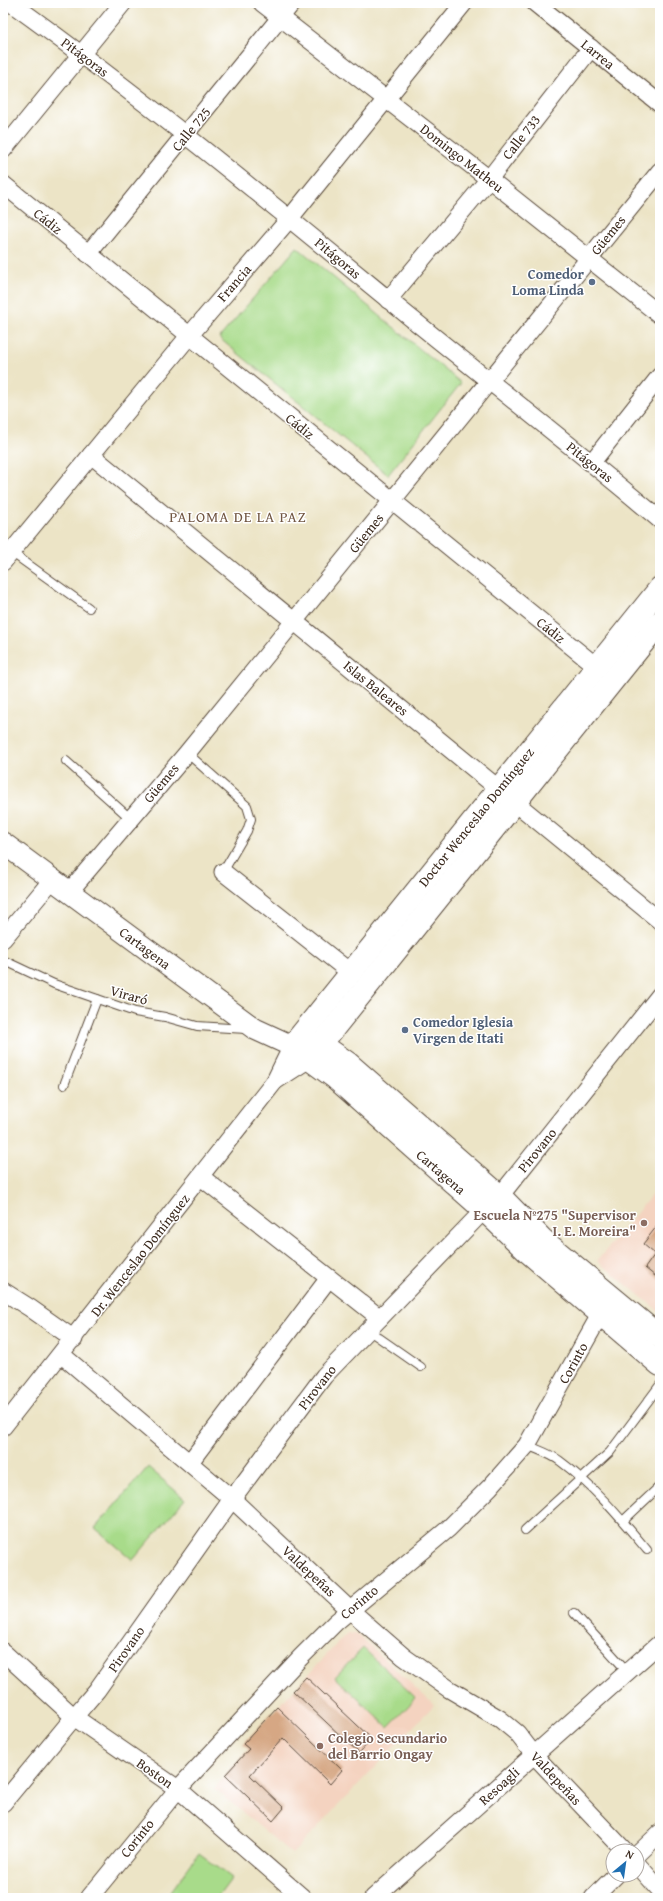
<svg xmlns="http://www.w3.org/2000/svg" width="663" height="1901" viewBox="0 0 663 1901" font-family="'Gentium Book Plus',serif">
  <style>
    .built { fill: #f4d3c0 }
    .green { fill: #a8db8a; stroke: #728254 }
    .building { fill: #d6a784 }
    .lines { fill: none; stroke-linecap: round; stroke-linejoin: round }
    .service-casing { stroke: #564637; stroke-width: 10 }
    .minor-casing { stroke: #564637; stroke-width: 19 }
    .tertiary-casing { stroke: #564637; stroke-width: 23 }
    .secondary-casing { stroke: #564637; stroke-width: 24 }
    .service { stroke: #fff; stroke-width: 8 }
    .minor { stroke: #fff; stroke-width: 17 }
    .tertiary { stroke: #fff; stroke-width: 21 }
    .secondary { stroke: #fff; stroke-width: 22 }
    .service-dot { fill: #5c6f8a; stroke: #fff; stroke-width: 1.5 }
    .education-dot { fill: #8d6e63; stroke: #fff; stroke-width: 1.5 }
    .labels { text-anchor: middle; stroke-width: 3; stroke-linejoin: round; paint-order: stroke }
    .street-label { font-size: 14px; fill: #3b2a1e; stroke: #fff }
    .service-label { font-size: 14px; font-weight: bold; fill: #4e5e75; stroke: #fff; text-anchor: end }
    .education-label { font-size: 14px; font-weight: bold; fill: #785e54; stroke: #fff; text-anchor: end }
    .neighbourhood-label { font-size: 15px; letter-spacing: 1px; fill: #715642; stroke: #fff }
  </style>
  <rect width="100%" height="100%" fill="#fff"/>
  <filter id="ink" filterUnits="userSpaceOnUse"><feTurbulence type="fractalNoise" baseFrequency=".025" numOctaves="2"/><feDisplacementMap in="SourceGraphic" scale="8" xChannelSelector="R" yChannelSelector="G"/><feConvolveMatrix kernelMatrix="1 2 1 2 8 2 1 2 1" color-interpolation-filters="sRGB"/></filter>
  <filter id="wash" filterUnits="userSpaceOnUse"><feTurbulence type="fractalNoise" baseFrequency=".012" numOctaves="4" result="noise"/><feDisplacementMap in="SourceGraphic" scale="16" xChannelSelector="R" yChannelSelector="G"/><feGaussianBlur stdDeviation="0.9" result="paint"/><feColorMatrix in="noise" values="0 0 0 0 0 0 0 0 0 0 0 0 0 0 0 0 0 1.4 0 .05"/><feComposite in="paint" operator="in"/></filter>
  <g filter="url(#wash)">
    <rect width="100%" height="100%" fill="#ece4c6"/>
    <!-- built -->
    <g class="built">
      <path d="M660 1185V1312L597 1261Z"/>
      <path d="M347 1633 358 1634 434 1705 292 1854 214 1788 249 1750 243 1744Z"/>
    </g>
    <!-- green -->
    <g class="green">
      <path d="M297 247 461 383 388 475 219 338Z"/>
      <path d="M148 1467 185 1499 133 1560 95 1528Z"/>
      <path d="M363 1648 416 1698 388 1727 335 1677Z"/>
      <path d="M199 1853 232 1878 217 1898H166Z"/>
    </g>
    <g id="blocks">
      <!-- building -->
      <g class="building">
        <path d="M660 1222V1280L645 1268 655 1254 643 1244Z"/>
        <path d="M306 1677 372 1739 359 1753 293 1691Z"/>
        <path d="M277 1707 342 1770 330 1784 283 1738 250 1775 284 1808 273 1821 225 1775 249 1749 243 1744Z"/>
      </g>
    </g>
  </g>
  <g filter="url(#ink)">
    <use href="#blocks" fill-opacity="0" stroke="#564637" stroke-width="1"/>
    <g class="lines">
      <!-- service casing -->
      <g class="service-casing">
        <g id="service">
          <path d="M11 552 89 608"/>
          <path d="M187 753 247 806 251 819 247 831 223 872"/>
          <path d="M66 761 131 819"/>
          <path d="M3 960 54 984 135 1012 165 1017 197 1026 246 1029"/>
          <path d="M64 1085 97 999"/>
          <path d="M368 1330 421 1367"/>
          <path d="M527 1445C538 1450 551 1454 560 1461 594 1486 621 1519 647 1550"/>
          <path d="M623 1521 660 1486"/>
          <path d="M525 1530 610 1452 660 1385"/>
          <path d="M574 1613 628 1672"/>
        </g>
      </g>
      <!-- minor casing -->
      <g class="minor-casing">
        <g id="minor">
          <path d="M11 3C146 100 273 205 401 310 487 380 575 448 660 520"/>
          <path d="M262 3 489 179 660 315"/>
          <path d="M535 3 660 104"/>
          <path d="M3 150 123 3"/>
          <path d="M3 184 597 667"/>
          <path d="M88 254 292 3"/>
          <path d="M388 300 489 179 591 48"/>
          <path d="M91 455 660 921"/>
          <path d="M592 462 660 376"/>
          <path d="M3 562 189 336 290 218 464 3"/>
          <path d="M223 872 351 973"/>
          <path d="M69 892 187 753 660 171"/>
          <path d="M3 939 52 880"/>
          <path d="M275 1081 309 1059"/>
          <path d="M201 1177 380 1318"/>
          <path d="M3 1291 30 1308 74 1339"/>
          <path d="M62 1355 232 1499 350 1610 404 1657 449 1689 500 1719 517 1733 534 1755 625 1851"/>
          <path d="M3 1427 275 1081 292 1046"/>
          <path d="M190 1462 329 1278"/>
          <path d="M3 1652 74 1717 178 1789 303 1898"/>
          <path d="M3 1803 74 1717 97 1690 232 1499 324 1376 484 1210 500 1196 660 995"/>
          <path d="M637 1855 660 1833"/>
          <path d="M637 1864 660 1890"/>
          <path d="M89 1898 178 1789 300 1658 336 1622 448 1529 490 1487 527 1445 600 1315 609 1305"/>
          <path d="M373 1898 660 1643"/>
          <path d="M593 1898 616 1875"/>
        </g>
      </g>
      <!-- tertiary casing -->
      <g class="tertiary-casing">
        <path id="tertiary" d="M3 843 255 1029 292 1046"/>
      </g>
      <!-- secondary casing -->
      <g class="secondary-casing">
        <g id="secondary">
          <path d="M307 1045 321 1044 348 1063 500 1196 542 1239 660 1337"/>
          <path d="M292 1046 660 588"/>
          <path d="M297 1050 334 1077 484 1210 528 1252 660 1365"/>
          <path d="M309 1059 660 622"/>
        </g>
      </g>
      <!-- service -->
      <use href="#service" class="service"/>
      <!-- minor -->
      <use href="#minor" class="minor"/>
      <!-- tertiary -->
      <use href="#tertiary" class="tertiary"/>
      <!-- secondary -->
      <use href="#secondary" class="secondary"/>
    </g>
  </g>
  <!-- markers -->
  <g class="service-dot">
    <circle cx="592" cy="282" r="4"/>
    <circle cx="405" cy="1030" r="4"/>
  </g>
  <g class="education-dot">
    <circle cx="644" cy="1223" r="4"/>
    <circle cx="320" cy="1746" r="4"/>
  </g>
  <g class="labels">
    <!-- street labels -->
    <g class="street-label">
      <text transform="translate(598 54) rotate(39)" y="5">Larrea</text>
      <text transform="translate(85 57) rotate(37)" y="5">Pitágoras</text>
      <text transform="translate(191 129) rotate(-51)" y="5">Calle 725</text>
      <text transform="translate(521 137) rotate(-52)" y="5">Calle 733</text>
      <text transform="translate(462 158) rotate(38)" y="5">Domingo Matheu</text>
      <text transform="translate(48 221) rotate(39)" y="5">Cádiz</text>
      <text transform="translate(608 235) rotate(-51)" y="5">Güemes</text>
      <text transform="translate(338 258) rotate(40)" y="5">Pitágoras</text>
      <text transform="translate(234 283) rotate(-49)" y="5">Francia</text>
      <text transform="translate(300 426) rotate(39)" y="5">Cádiz</text>
      <text transform="translate(590 462) rotate(39)" y="5">Pitágoras</text>
      <text transform="translate(366 533) rotate(-51)" y="5">Güemes</text>
      <text transform="translate(551 630) rotate(39)" y="5">Cádiz</text>
      <text transform="translate(376 688) rotate(39)" y="5">Islas Baleares</text>
      <text transform="translate(161 783) rotate(-50)" y="5">Güemes</text>
      <text transform="translate(476 817) rotate(-51)" y="5">Doctor Wenceslao Domínguez</text>
      <text transform="translate(145 948) rotate(37)" y="5">Cartagena</text>
      <text transform="translate(129 995) rotate(16)" y="5">Viraró</text>
      <text transform="translate(537 1150) rotate(-51)" y="5">Pirovano</text>
      <text transform="translate(441 1172) rotate(41)" y="5">Cartagena</text>
      <text transform="translate(140 1255) rotate(-52)" y="5">Dr. Wenceslao Domínguez</text>
      <text transform="translate(573 1363) rotate(-61)" y="5">Corinto</text>
      <text transform="translate(317 1387) rotate(-52)" y="5">Pirovano</text>
      <text transform="translate(309 1571) rotate(43)" y="5">Valdepeñas</text>
      <text transform="translate(359 1602) rotate(-40)" y="5">Corinto</text>
      <text transform="translate(126 1649) rotate(-55)" y="5">Pirovano</text>
      <text transform="translate(155 1773) rotate(35)" y="5">Boston</text>
      <text transform="translate(556 1778) rotate(47)" y="5">Valdepeñas</text>
      <text transform="translate(499 1786) rotate(-42)" y="5">Resoagli</text>
      <text transform="translate(137 1838) rotate(-51)" y="5">Corinto</text>
    </g>
    <!-- service labels -->
    <g class="service-label">
      <text x="584" y="279">Comedor<tspan x="584" dy="16">Loma Linda</tspan></text>
      <text x="413" y="1027" text-anchor="start">Comedor Iglesia<tspan x="413" dy="16">Virgen de Itati</tspan></text>
    </g>
    <!-- education labels -->
    <g class="education-label">
      <text x="636" y="1220">Escuela Nº275 "Supervisor<tspan x="636" dy="16">I. E. Moreira"</tspan></text>
      <text x="328" y="1743" text-anchor="start">Colegio Secundario<tspan x="328" dy="16">del Barrio Ongay</tspan></text>
    </g>
    <!-- neighbourhood labels -->
    <g class="neighbourhood-label">
      <text x="238" y="522">PALOMA DE LA PAZ</text>
    </g>
  </g>
  <!-- margin -->
  <rect width="663" height="1901" fill="none" stroke="#fff" stroke-width="16"/>
  <!-- north arrow -->
  <g transform="translate(625 1863) rotate(29)"><circle r="19" fill="#ffffff" stroke="#b1aaa5"/>
  <path d="M0-3L7 15L0 10L-7 15Z" fill="#1f6fb2"/>
  <text y="-6" font-size="11" font-weight="bold" text-anchor="middle" fill="#3b2a1e">N</text>
  </g>
</svg>
